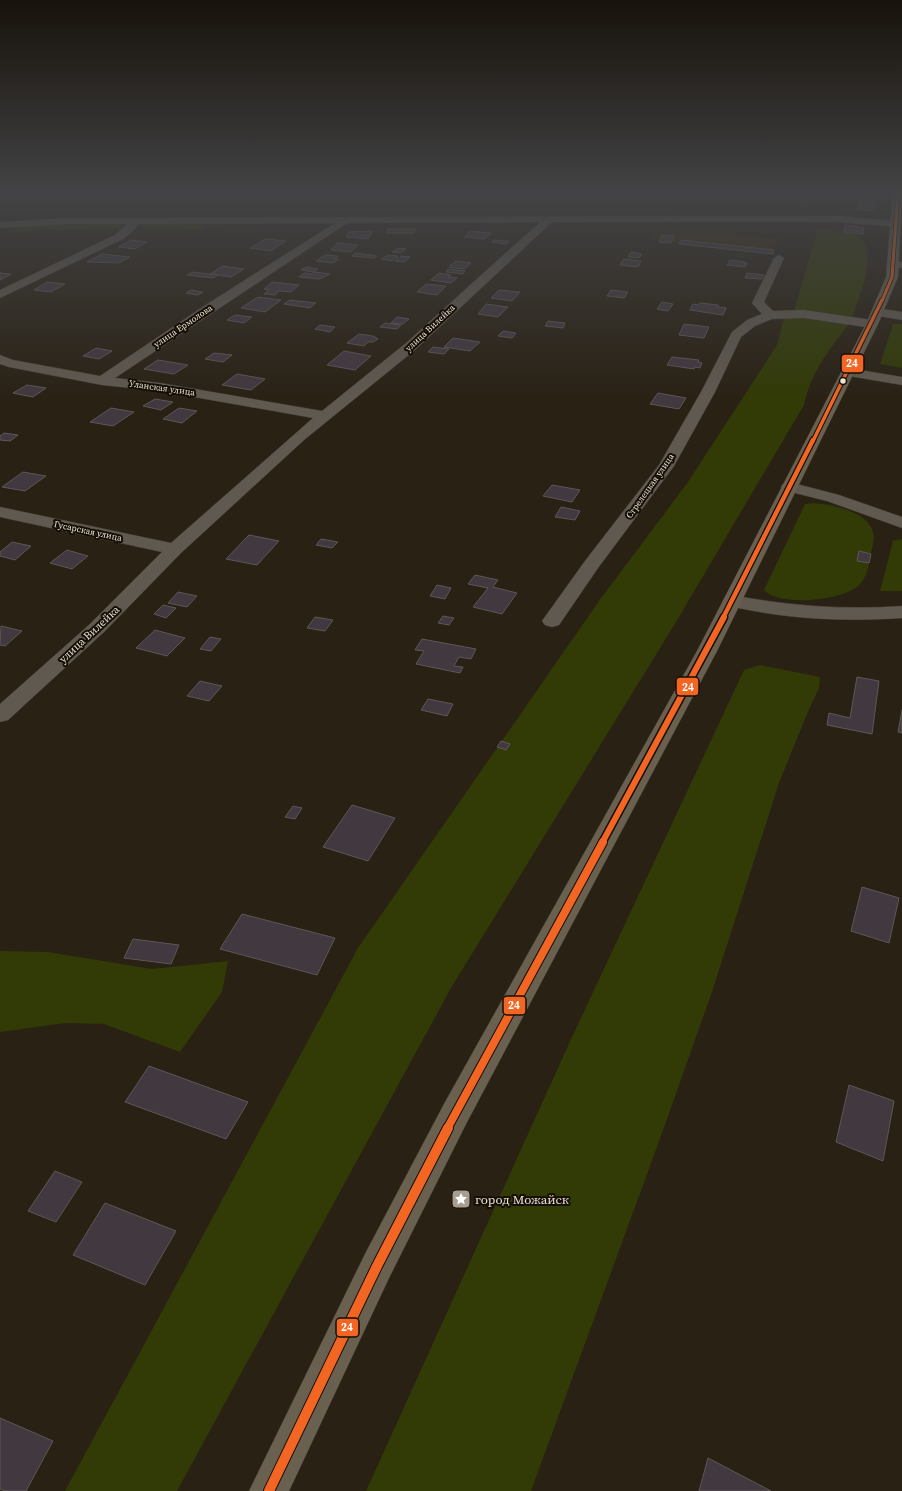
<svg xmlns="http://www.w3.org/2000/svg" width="902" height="1491" viewBox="0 0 902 1491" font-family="'Source Serif 4',serif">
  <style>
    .built { fill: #37260a }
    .green { fill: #323a06 }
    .building { fill: #42383f; stroke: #5d5757 }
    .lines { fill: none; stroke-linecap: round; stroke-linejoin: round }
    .minor-casing { stroke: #413a31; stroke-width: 1 }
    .major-casing { stroke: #413a31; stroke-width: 1 }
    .minor { fill: #605950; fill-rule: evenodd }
    .major { fill: #6a6050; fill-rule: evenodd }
    .bus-1-far5-casing { stroke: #140e05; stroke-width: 4.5 }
    .bus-1-far4-casing { stroke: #140e05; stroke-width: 5.5 }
    .bus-1-far3-casing { stroke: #140e05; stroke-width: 7 }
    .bus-1-far2-casing { stroke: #140e05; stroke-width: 9 }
    .bus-1-far1-casing { stroke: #140e05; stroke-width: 10 }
    .bus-1-casing { stroke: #140e05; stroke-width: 12 }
    .bus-1-far5 { stroke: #f26522; stroke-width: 3 }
    .bus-1-far4 { stroke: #f26522; stroke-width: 3.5 }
    .bus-1-far3 { stroke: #f26522; stroke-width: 4.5 }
    .bus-1-far2 { stroke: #f26522; stroke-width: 6 }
    .bus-1-far1 { stroke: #f26522; stroke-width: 8 }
    .bus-1 { stroke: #f26522; stroke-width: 10 }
    .bus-dot { fill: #ebe2d4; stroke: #140e05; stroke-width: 1.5 }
    .labels { text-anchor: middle; stroke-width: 4; stroke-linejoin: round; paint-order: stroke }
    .far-street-label { font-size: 9px; fill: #ebe2d4; stroke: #140e05 }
    .street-label { font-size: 11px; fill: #ebe2d4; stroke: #140e05 }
    .near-poi-label { font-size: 13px; fill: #ebe2d4; stroke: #140e05; text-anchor: start }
    .line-badge { stroke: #140e05; stroke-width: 1.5 }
    .badge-label { font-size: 11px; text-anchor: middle; font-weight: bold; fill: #fff }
  </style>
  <rect width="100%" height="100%" fill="#292114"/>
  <!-- built -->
  <path class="built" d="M657 232H710L778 239 772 253 651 240Z"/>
  <!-- green -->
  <g class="green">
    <path d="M123 223V228C94 230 65 230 36 230 27 230 20 233 11 230L18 226Z"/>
    <path d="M164 223 199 224 205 226V229H142L144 224Z"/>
    <path d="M818 229 857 234C880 254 859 296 851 320L794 311Z"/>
    <path d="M797 316 849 324C829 350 811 372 804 405L676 622 451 988 177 1491H65L358 948 599 601 688 482 777 345 784 318Z"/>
    <path d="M893 324H902V368L880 364Z"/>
    <path d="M814 503C833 505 867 511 873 532 875 539 872 547 871 554L859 551 857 560 869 563C868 571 865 579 859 585 844 601 778 607 764 590L805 504Z"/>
    <path d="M902 539V591H880L893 541Z"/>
    <path d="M760 665 820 677 819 688 807 714 779 783 711 995 661 1136 531 1491H366L572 1037 744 670Z"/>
    <path d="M0 951 48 952 152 969 228 961 222 992 180 1052 104 1024 66 1023 0 1032Z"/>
  </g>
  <!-- building -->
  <g class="building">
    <path d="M802 191H809L803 202H797Z"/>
    <path d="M860 191H875V196L859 195Z"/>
    <path d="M859 201 875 202 874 211 857 209Z"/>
    <path d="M846 225 864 228 863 234 843 232Z"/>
    <path d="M388 229H415L414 233H387Z"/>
    <path d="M372 231 368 239 346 237 349 232Z"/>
    <path d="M470 231 491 233 485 239 465 237Z"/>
    <path d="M662 235 674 236 671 243 659 242Z"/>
    <path d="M266 239 286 241 271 251 250 248Z"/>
    <path d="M131 240 147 242 135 249 119 247Z"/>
    <path d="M494 240 509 241 506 244 492 242Z"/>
    <path d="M681 240 774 250 773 254 679 244Z"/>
    <path d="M337 243 358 245 351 252 331 250Z"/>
    <path d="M398 248 406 249 400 253 392 252Z"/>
    <path d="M631 252 642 254 639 258 628 257Z"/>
    <path d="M356 253 377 256 373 258 352 256Z"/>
    <path d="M102 254 130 257 119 263 87 262Z"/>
    <path d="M325 255 338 256 334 259H339L333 263 316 261Z"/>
    <path d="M388 255 398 256 392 261 382 259Z"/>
    <path d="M401 256 410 257 404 262 395 261Z"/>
    <path d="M624 259 641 261 638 267 620 265Z"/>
    <path d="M730 260 745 262V263H747L745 267 727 265Z"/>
    <path d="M456 261 471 263 464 269 449 267Z"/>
    <path d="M223 266 244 269 231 277 210 274Z"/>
    <path d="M306 267 318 269 314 272 301 270Z"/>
    <path d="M448 269 465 271 463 274 446 272Z"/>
    <path d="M192 272 218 275 213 278 187 275Z"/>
    <path d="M314 272 330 274 320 279 299 277 304 273 311 274Z"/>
    <path d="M0 273 11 274 0 280Z"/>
    <path d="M439 273 451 275 448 277 457 278 451 283 431 280Z"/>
    <path d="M747 273 764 275 762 279 745 278Z"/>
    <path d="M47 282 65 284 51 292 34 290Z"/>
    <path d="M272 282 299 285 291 292 279 291 275 295 264 294 269 290 264 289Z"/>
    <path d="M426 284 446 286 437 295 417 292Z"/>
    <path d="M191 290 203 292 198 295 186 293Z"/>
    <path d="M499 290 520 292 512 301 491 298Z"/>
    <path d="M611 290 628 292 624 298 607 296Z"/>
    <path d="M258 297 281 300 265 312 241 308Z"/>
    <path d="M290 300 316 303 310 308 284 304Z"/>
    <path d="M662 302 673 304 668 311 657 309Z"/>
    <path d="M700 303 718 305V307L726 308 723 315 690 310 693 304 699 305Z"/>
    <path d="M486 304 508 307 498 317 478 314Z"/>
    <path d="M235 315 252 317 244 323 227 320Z"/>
    <path d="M397 317 409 319 403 324 391 323Z"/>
    <path d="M548 321 565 323 563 328 545 326Z"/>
    <path d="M385 323 401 325 397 329 380 327Z"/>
    <path d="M684 324 709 327 704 338 679 335Z"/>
    <path d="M320 325 335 327 330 332 315 329Z"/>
    <path d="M503 331 516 333 512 338 498 336Z"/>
    <path d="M359 334 373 336 378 339 373 342H368L364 346 347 343Z"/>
    <path d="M453 338 480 342 470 351 444 347Z"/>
    <path d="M433 347 449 349 444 354 428 352Z"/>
    <path d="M96 348 112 351 99 359 83 356Z"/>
    <path d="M344 351 371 356 355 370 327 365Z"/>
    <path d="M214 353 232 355 223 362 205 359Z"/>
    <path d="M672 357 699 360 698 362 702 363 700 368 695 367 694 369 667 365Z"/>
    <path d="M158 360 188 365 174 374 144 369Z"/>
    <path d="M237 374 265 379 251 390 222 385Z"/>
    <path d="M27 385 46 388 33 397 13 393Z"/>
    <path d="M658 393 686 398 679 409 650 404Z"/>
    <path d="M155 399 173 402 161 410 143 406Z"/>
    <path d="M111 408 134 412 113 426 90 422Z"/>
    <path d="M179 408 197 411 182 423 163 419Z"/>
    <path d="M4 433 18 435 10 441 0 440V436Z"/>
    <path d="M23 472 46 476 25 491 2 487Z"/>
    <path d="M552 485 580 490 572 502 543 496Z"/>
    <path d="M561 507 580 511 575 520 555 517Z"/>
    <path d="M249 535 279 541 257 565 226 559Z"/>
    <path d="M321 539 338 542 332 548 316 545Z"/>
    <path d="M12 542 31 546 15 560 0 556V552Z"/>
    <path d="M67 550 88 556 72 569 50 563Z"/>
    <path d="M859 551 871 554 869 563 857 561Z"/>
    <path d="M475 575 498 580 493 587 517 593 502 614 473 607 488 588 468 584Z"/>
    <path d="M437 585 451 588 445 599 430 596Z"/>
    <path d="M178 592 197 596 187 607 168 603Z"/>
    <path d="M163 605 176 608 166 618 154 614Z"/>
    <path d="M443 616 454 618 449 625 438 623Z"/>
    <path d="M315 617 333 620 325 631 307 628Z"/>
    <path d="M1 626 22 631 5 646 0 645Z"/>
    <path d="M155 630 185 638 167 656 136 648Z"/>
    <path d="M210 637 221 639 211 651 200 649Z"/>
    <path d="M422 639 476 649 471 659 459 657 454 666 463 667 460 673 416 664 424 651 415 650Z"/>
    <path d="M857 677 879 681 872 734 827 725 829 713 850 718Z"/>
    <path d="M200 681 222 686 209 701 187 696Z"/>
    <path d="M428 699 453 704 447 716 421 710Z"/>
    <path d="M902 710V733L898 732Z"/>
    <path d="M501 741 510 744 506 750 497 747Z"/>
    <path d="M352 805 395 818 368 861 323 847Z"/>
    <path d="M293 806 302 808 295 819 285 817Z"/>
    <path d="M862 887 899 898 889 943 851 931Z"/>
    <path d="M242 914 335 938 317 975 220 949Z"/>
    <path d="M133 939 179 945 171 964 124 958Z"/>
    <path d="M149 1066 248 1102 226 1139 125 1102Z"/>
    <path d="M849 1085 894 1101 883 1161 836 1142Z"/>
    <path d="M55 1171 82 1182 56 1222 28 1211Z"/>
    <path d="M105 1203 176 1231 145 1285 73 1255Z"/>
    <path d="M0 1418 53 1441 26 1491H5L0 1489Z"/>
    <path d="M708 1458 771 1491H699Z"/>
  </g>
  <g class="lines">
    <!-- minor casing -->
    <g class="minor-casing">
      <g id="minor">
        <path d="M837 216 896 221 901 224 896 227 837 222H552L416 349 304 440 181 553 104 632 8 720 0 722V704L90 624 162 552 0 517V507L171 543 313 418 160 391 102 385 9 367 0 364V355L13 360 100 376 204 306 335 223 138 224 134 230 123 239 0 298V290L115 235 127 224H68L0 228V222L68 218ZM540 222 406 343 322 411 160 383 115 378 347 223Z"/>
        <path d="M779 255 784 258 764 302 773 311 804 310 872 320 878 324 872 328 804 318 772 319 755 326 741 337 715 392 674 466 598 568 559 625 552 627 545 625 542 621 585 561 659 465 701 392 732 332 747 320 762 314 752 303 774 258Z"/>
        <path d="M893 261 902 262V268L889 266 887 264 889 262Z"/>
        <path d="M877 308 902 312V320L873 315 871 312Z"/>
        <path d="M848 368 902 377V385L843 375 841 372 843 369Z"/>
        <path d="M789 482 839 495 902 517V528L827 501 783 490 781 487 783 484Z"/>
        <path d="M732 595C789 606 845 610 902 606V618C843 622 783 619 725 605L723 601 725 597Z"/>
      </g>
    </g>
    <!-- major casing -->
    <g class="major-casing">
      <path id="major" d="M893 191H902L898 277 878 324 717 651 466 1124 389 1278 289 1491H249L365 1254 444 1104 697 651 866 324 886 277Z"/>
    </g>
    <!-- minor -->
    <use href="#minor" class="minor"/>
    <!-- major -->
    <use href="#major" class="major"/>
    <!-- bus-1-far5 casing -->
    <g class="bus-1-far5-casing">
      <path id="bus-1-far5" d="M882 301 892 277 898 191"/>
    </g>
    <!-- bus-1-far4 casing -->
    <g class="bus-1-far4-casing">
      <path id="bus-1-far4" d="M813 441 882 300"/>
    </g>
    <!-- bus-1-far3 casing -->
    <g class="bus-1-far3-casing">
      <path id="bus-1-far3" d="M723 618 813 440"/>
    </g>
    <!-- bus-1-far2 casing -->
    <g class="bus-1-far2-casing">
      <path id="bus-1-far2" d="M602 843 724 617"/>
    </g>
    <!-- bus-1-far1 casing -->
    <g class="bus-1-far1-casing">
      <path id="bus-1-far1" d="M447 1129 603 842"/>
    </g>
    <!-- bus-1 casing -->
    <g class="bus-1-casing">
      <path id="bus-1" d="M269 1491 377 1266 448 1128"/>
    </g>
    <!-- bus-1-far5 -->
    <use href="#bus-1-far5" class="bus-1-far5"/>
    <!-- bus-1-far4 -->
    <use href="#bus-1-far4" class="bus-1-far4"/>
    <!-- bus-1-far3 -->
    <use href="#bus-1-far3" class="bus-1-far3"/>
    <!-- bus-1-far2 -->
    <use href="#bus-1-far2" class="bus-1-far2"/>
    <!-- bus-1-far1 -->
    <use href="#bus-1-far1" class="bus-1-far1"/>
    <!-- bus-1 -->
    <use href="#bus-1" class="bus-1"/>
  </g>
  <!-- sky -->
  <linearGradient id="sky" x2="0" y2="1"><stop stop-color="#17120b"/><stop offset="0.48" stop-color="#434345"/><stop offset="1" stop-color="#434345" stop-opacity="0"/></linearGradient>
  <rect width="902" height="400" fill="url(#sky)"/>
  <!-- icons -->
  <defs>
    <g id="sight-square" transform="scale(1)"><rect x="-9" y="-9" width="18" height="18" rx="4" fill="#a79e91" stroke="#140e05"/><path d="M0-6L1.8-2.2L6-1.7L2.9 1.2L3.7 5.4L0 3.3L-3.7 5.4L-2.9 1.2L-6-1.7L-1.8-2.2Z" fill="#fff"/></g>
  </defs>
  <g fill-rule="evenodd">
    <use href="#sight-square" x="461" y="1199"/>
  </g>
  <!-- markers -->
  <circle class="bus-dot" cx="843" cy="381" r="3.5"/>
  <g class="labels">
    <!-- far-street labels -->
    <g class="far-street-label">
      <text transform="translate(183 326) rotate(-34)" y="3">улица Ермолова</text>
      <text transform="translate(430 328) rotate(-43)" y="3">улица Вилейка</text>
      <text transform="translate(162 388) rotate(8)" y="3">Уланская улица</text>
      <text transform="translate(650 486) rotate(-55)" y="3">Стрелецкая улица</text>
      <text transform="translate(88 531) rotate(12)" y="3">Гусарская улица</text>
    </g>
    <!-- street labels -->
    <g class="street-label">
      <text transform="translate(89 634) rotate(-43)" y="4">улица Вилейка</text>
    </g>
    <!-- near-poi labels -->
    <g class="near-poi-label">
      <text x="475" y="1204">город Можайск</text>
    </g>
  </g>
  <g class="line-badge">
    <rect x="841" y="354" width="23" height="19" rx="4" fill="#f26522"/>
    <rect x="676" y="677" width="23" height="19" rx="4" fill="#f26522"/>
    <rect x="503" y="996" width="23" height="19" rx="4" fill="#f26522"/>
    <rect x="336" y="1318" width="23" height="19" rx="4" fill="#f26522"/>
  </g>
  <g class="badge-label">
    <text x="852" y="367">24</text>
    <text x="688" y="691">24</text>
    <text x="514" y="1009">24</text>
    <text x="347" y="1331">24</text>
  </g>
</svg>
